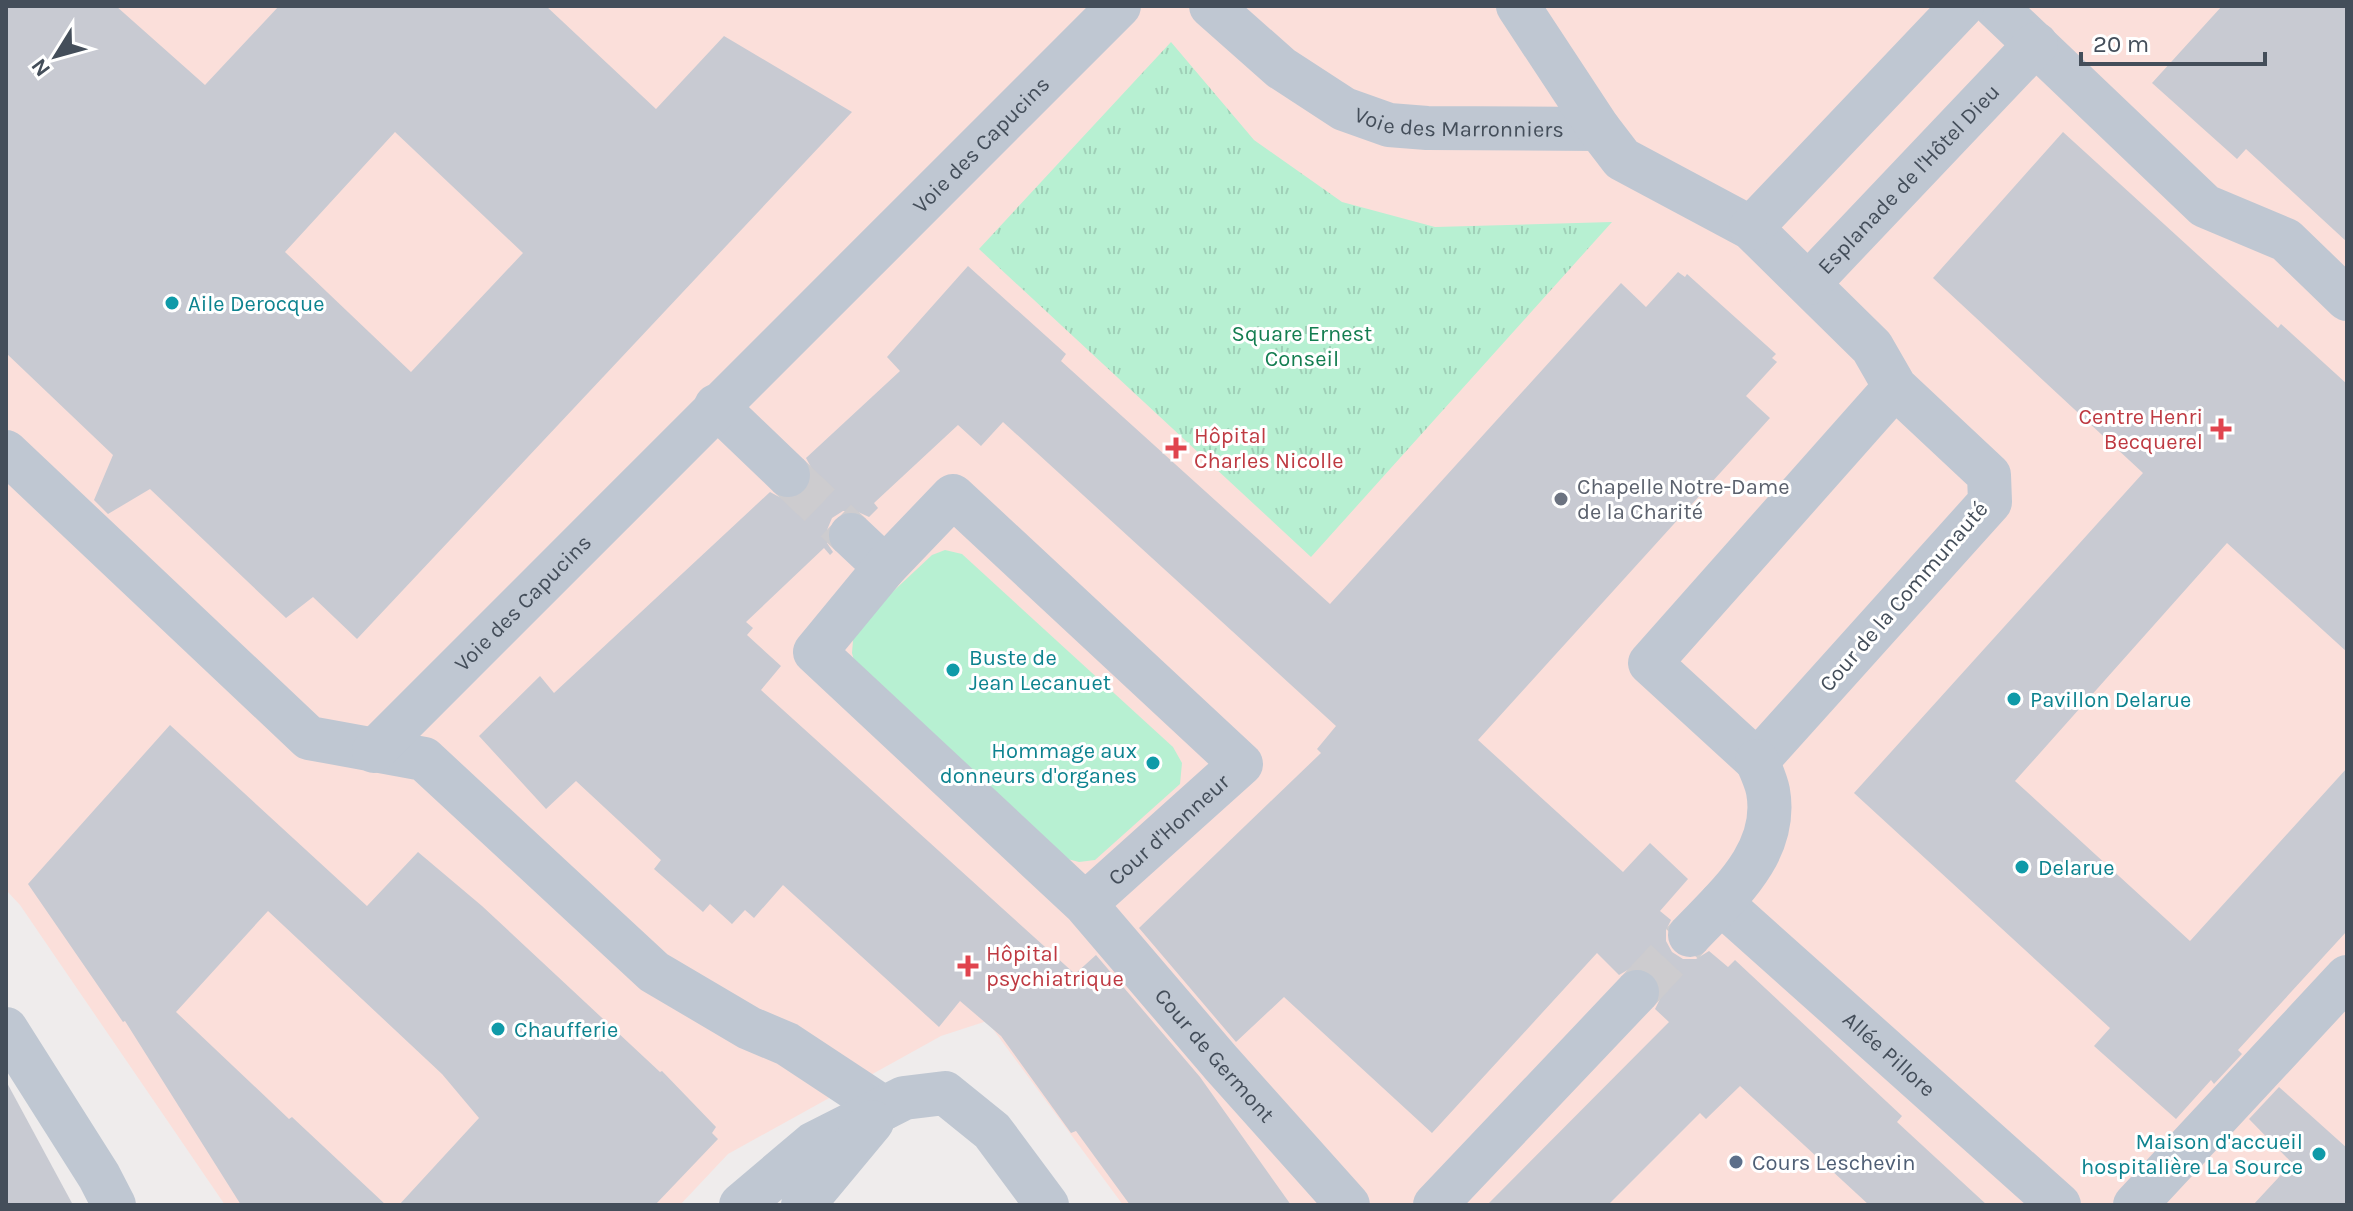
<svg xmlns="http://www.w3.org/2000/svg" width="2353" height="1211" viewBox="0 0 2353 1211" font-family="Karla,sans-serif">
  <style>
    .medical { fill: #fbdfda }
    .grass { fill: #b7f0d2 }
    .park { fill: url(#park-tufts) }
    .building { fill: #c8cad2; fill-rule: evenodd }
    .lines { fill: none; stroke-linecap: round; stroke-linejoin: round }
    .street-tunnel { stroke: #cdcccf; stroke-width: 44; stroke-dasharray: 44 22; stroke-linecap: butt }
    .street { stroke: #bfc7d2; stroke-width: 44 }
    .culture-dot { fill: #0f9aa8; stroke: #fff; stroke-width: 3 }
    .health-dot { fill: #e0444e; stroke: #fff; stroke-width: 3 }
    .worship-dot { fill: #6b7280; stroke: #fff; stroke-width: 3 }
    .service-dot { fill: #5c6f8a; stroke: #fff; stroke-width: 3 }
    .labels { text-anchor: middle; stroke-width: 6; stroke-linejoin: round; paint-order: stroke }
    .street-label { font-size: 22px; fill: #444e5a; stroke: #fff }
    .culture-label { font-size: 22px; fill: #0d838f; stroke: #fff; text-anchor: start }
    .park-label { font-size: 22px; fill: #137d50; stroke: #fff }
    .health-label { font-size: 22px; fill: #be3a42; stroke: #fff; text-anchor: start }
    .worship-label { font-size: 22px; fill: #5b616d; stroke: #fff; text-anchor: start }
    .service-label { font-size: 22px; fill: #4e5e75; stroke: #fff; text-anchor: start }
  </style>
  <defs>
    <pattern id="park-tufts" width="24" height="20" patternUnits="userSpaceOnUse" patternTransform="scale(2)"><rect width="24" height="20" fill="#b7f0d2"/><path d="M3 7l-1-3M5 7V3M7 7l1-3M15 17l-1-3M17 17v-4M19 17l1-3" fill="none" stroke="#9fcfb7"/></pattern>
  </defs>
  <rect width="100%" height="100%" fill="#efecec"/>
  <!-- medical -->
  <path class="medical" d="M6 6H2347V1205H1123L987 1021 941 1036 728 1154 680 1205H225L20 905 6 890Z"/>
  <!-- grass -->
  <path class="grass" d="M945 550 962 554 1173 747 1182 763 1180 784 1095 860 1079 862 1056 856 858 675 852 653 854 628 932 555Z"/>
  <!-- park -->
  <path class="park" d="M1171 42 1254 140 1342 202 1435 227 1612 222 1311 557 979 249Z"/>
  <!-- building -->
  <g class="building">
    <path d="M6 6H116L205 85 279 6H546L656 109 724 36 852 112 357 639 313 597 286 618 150 489 108 514 94 500 113 455 6 353ZM395 132 523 253 411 372 285 252Z"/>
    <path d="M2222 6H2347V242L2246 149 2237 159 2152 83Z"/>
    <path d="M2063 132 2278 328 2281 324 2347 384V652L2227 543 2015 781 2190 941 2347 768V931L2238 1050 2242 1054 2214 1084 2211 1080 2176 1119 2094 1046 2110 1028 1854 793 2143 473 1933 278Z"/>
    <path d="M968 266 1066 354 1061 361 1330 604 1621 283 1646 307 1678 272 1685 277 1687 274 1776 354 1772 358 1777 362 1746 396 1770 418 1478 740 1623 872 1650 843 1688 879 1660 911 1671 920 1666 930V941L1672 952 1683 959H1696L1709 951 1728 967 1735 960 1902 1116 1897 1122 1987 1205H1869L1740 1086 1706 1119 1700 1113 1608 1205H1487L1669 1022 1655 1009 1661 997V986L1655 974 1642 968H1631L1619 975 1597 953 1432 1133 1284 997 1236 1042 1139 928 1321 753 1317 749 1336 726 1003 422 981 446 958 425 874 503 878 508 869 517 856 511H843L832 518 827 530V543L833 552 830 555 824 548 746 622 753 628 747 635 781 666 761 690 1075 974 1096 955 1200 1077 1291 1205H1130L1076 1131 1071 1133 1001 1036 960 1001 939 1027 783 885 754 918 745 910 732 924 710 904 703 912 654 869 661 860 576 781 546 809 479 736 540 676 554 693 770 492 783 499H796L805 493 812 480V469L806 458 900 371 887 357Z"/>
    <path d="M170 725 367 906 418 852 482 906 660 1072 662 1071 716 1127 712 1133 718 1139 655 1205H399L479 1118 442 1074 268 911 176 1012 289 1119 292 1117 386 1205H241L125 1021 123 1022 28 884Z"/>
    <path d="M6 1081 73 1205H6Z"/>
    <path d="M2279 1087 2347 1148V1205H2253L2292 1163 2249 1119Z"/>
  </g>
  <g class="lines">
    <!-- street-tunnel -->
    <g class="street-tunnel">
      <path d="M788 475 851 535"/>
      <path d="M1637 992 1690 935"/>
    </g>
    <!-- street -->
    <g class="street">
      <path id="s1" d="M1211 6 1281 68 1344 109 1389 125 1427 128 1599 129"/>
      <path d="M1518 6 1599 129 1622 159 1751 228 1872 347 1895 387 1989 475 1990 502 1757 761 1650 663 1895 387"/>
      <path d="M1995 6 2205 206 2286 240 2347 299"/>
      <path d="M1751 228 1962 6"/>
      <path id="s2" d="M1809 283 2036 44"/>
      <path d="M716 406 788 475"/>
      <path d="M6 452 309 738 424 759 654 972 749 1028 787 1044 884 1108"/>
      <path d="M851 535 885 567"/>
      <path id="s3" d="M374 751 1119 6"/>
      <path id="s4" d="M1721 903 2059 1205"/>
      <path id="s5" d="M1085 904 1241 764 953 496 885 567 815 652 1085 904 1221 1063 1348 1205"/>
      <path d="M1690 935C1728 895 1779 852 1768 791 1766 781 1761 770 1757 761"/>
      <path d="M6 1029 99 1176 114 1205"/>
      <path d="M741 1205 813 1144 904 1098 945 1093 992 1131 1047 1205"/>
      <path d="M803 1205 872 1122"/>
      <path d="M1435 1205 1637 992"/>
      <path d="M2135 1205 2347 977"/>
    </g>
  </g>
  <!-- markers -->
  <g class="culture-dot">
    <circle cx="172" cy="303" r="8"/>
    <circle cx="953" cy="670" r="8"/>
    <circle cx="2014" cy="699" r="8"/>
    <circle cx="1153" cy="763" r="8"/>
    <circle cx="2022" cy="867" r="8"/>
    <circle cx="498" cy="1029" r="8"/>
    <circle cx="2319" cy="1154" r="8"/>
  </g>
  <g class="health-dot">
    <path d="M2217 417h8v8h8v8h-8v8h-8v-8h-8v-8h8z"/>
    <path d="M1172 436h8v8h8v8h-8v8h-8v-8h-8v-8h8z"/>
    <path d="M964 954h8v8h8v8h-8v8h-8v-8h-8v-8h8z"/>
  </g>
  <circle class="worship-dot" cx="1561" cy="499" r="8"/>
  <circle class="service-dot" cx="1736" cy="1162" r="8"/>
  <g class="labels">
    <!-- street labels -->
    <g class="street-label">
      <text dy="8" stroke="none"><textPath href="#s1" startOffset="286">Voie des Marronniers</textPath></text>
      <text dy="8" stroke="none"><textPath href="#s3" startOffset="858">Voie des Capucins</textPath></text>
      <text dy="8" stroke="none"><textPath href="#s2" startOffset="144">Esplanade de l'Hôtel Dieu</textPath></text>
      <text transform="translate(1903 596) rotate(-49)" y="8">Cour de la Communauté</text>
      <text dy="8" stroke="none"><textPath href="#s3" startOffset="210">Voie des Capucins</textPath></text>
      <text dy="8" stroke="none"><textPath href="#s5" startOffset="112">Cour d'Honneur</textPath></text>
      <text dy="8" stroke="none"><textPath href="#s4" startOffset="226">Allée Pillore</textPath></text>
      <text dy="8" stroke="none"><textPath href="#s5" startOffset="1380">Cour de Germont</textPath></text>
    </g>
    <!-- culture labels -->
    <g class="culture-label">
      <text x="188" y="311">Aile Derocque</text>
      <text x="969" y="665">Buste de<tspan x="969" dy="25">Jean Lecanuet</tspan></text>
      <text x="2030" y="707">Pavillon Delarue</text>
      <text x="1137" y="758" text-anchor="end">Hommage aux<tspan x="1137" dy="25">donneurs d'organes</tspan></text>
      <text x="2038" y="875">Delarue</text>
      <text x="514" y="1037">Chaufferie</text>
      <text x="2303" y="1149" text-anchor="end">Maison d'accueil<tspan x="2303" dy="25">hospitalière La Source</tspan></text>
    </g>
    <!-- park labels -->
    <g class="park-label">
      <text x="1302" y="341">Square Ernest<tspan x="1302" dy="25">Conseil</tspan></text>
    </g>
    <!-- health labels -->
    <g class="health-label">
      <text x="2203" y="424" text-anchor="end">Centre Henri<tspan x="2203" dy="25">Becquerel</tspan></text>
      <text x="1194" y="443">Hôpital<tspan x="1194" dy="25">Charles Nicolle</tspan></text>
      <text x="986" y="961">Hôpital<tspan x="986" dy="25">psychiatrique</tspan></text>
    </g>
    <!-- worship labels -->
    <g class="worship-label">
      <text x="1577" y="494">Chapelle Notre-Dame<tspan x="1577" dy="25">de la Charité</tspan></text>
    </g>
    <!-- service labels -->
    <g class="service-label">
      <text x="1752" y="1170">Cours Leschevin</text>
    </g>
  </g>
  <!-- border -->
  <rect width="2353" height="1211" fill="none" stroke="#444e5a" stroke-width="16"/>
  <!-- north arrow -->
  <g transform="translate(56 56) rotate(233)" stroke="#ffffff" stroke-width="6" paint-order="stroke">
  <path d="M0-6L14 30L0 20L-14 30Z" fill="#444e5a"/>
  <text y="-12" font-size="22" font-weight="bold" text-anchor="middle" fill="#444e5a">N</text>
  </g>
  <!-- scale -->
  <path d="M2081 52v12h184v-12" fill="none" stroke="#444e5a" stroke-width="4"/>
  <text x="2093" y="52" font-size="24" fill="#444e5a" stroke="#ffffff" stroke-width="6" paint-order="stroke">20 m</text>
</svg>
